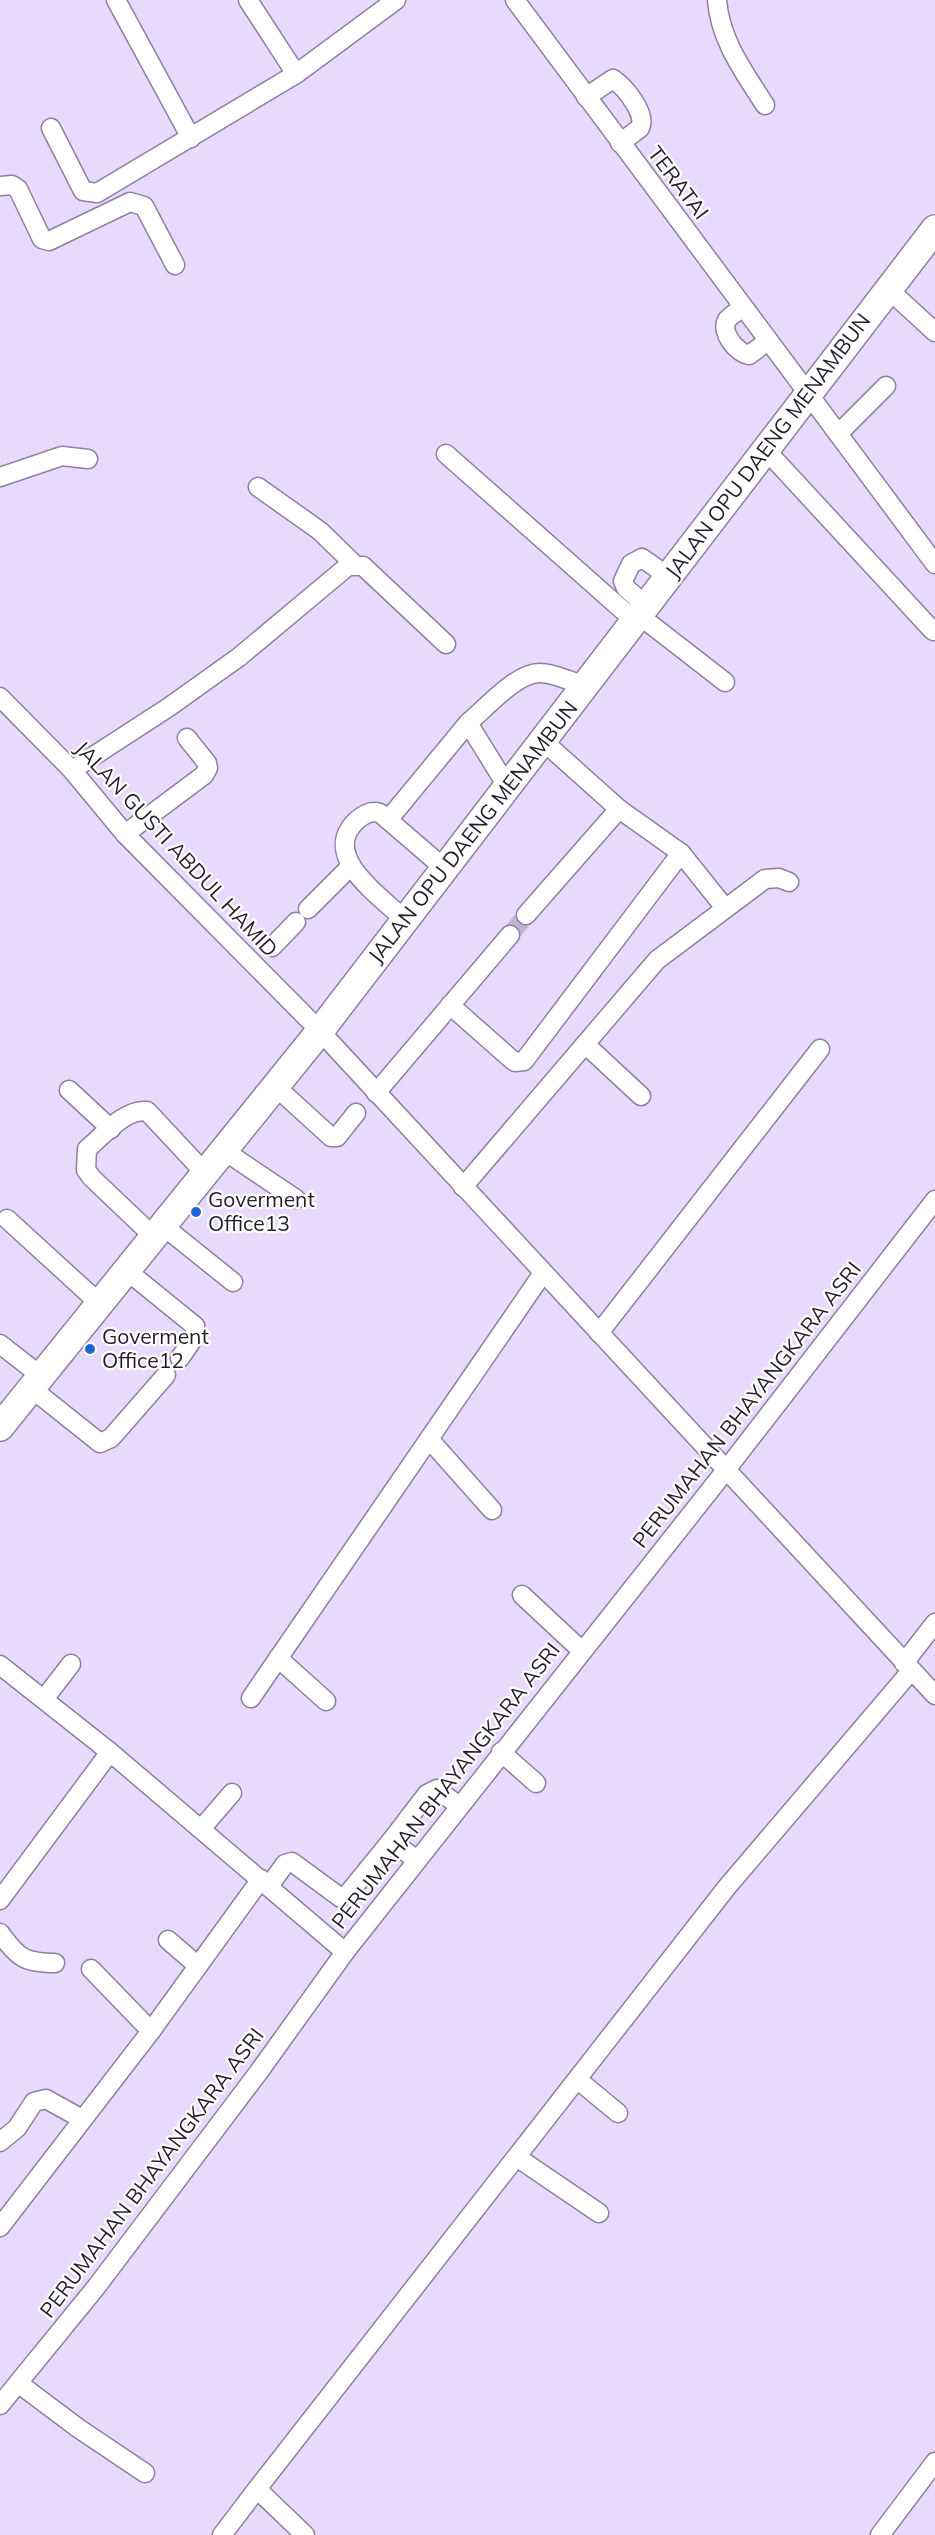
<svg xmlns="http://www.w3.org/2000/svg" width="935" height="2535" viewBox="0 0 935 2535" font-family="Mulish,sans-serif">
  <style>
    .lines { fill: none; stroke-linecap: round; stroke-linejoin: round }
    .minor-tunnel { stroke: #c0b4d3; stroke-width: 18; stroke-dasharray: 18 9; stroke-linecap: butt }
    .minor-casing { stroke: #8d81a0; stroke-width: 21 }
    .highway-casing { stroke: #8d81a0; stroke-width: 30 }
    .minor { stroke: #fff; stroke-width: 18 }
    .highway { stroke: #fff; stroke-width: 27 }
    .poi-dot { fill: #2065d1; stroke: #fff; stroke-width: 2 }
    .labels { text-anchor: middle; stroke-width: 4.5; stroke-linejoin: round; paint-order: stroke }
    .street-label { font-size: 21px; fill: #221d29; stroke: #fff }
    .poi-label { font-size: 21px; fill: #221d29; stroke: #fff; text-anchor: start }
  </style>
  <rect width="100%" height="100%" fill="#e8dafd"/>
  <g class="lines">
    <!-- minor-tunnel -->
    <path class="minor-tunnel" d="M510 935 526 915"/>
    <!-- minor casing -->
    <g class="minor-casing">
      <g id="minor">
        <path d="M116 0 191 138"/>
        <path d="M248 0 296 74"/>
        <path d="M515 0 935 564"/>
        <path d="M717 0C720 40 744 72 765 105"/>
        <path d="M586 97 613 79C625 87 647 114 640 128L620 143"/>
        <path d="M51 128 83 191 97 193 296 74 396 0"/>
        <path d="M0 186 12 185 18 189 42 239 49 241 130 202 144 206 175 265"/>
        <path d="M888 289 935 332"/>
        <path d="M743 307C738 311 730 316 727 320 720 333 737 353 749 355L768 341"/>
        <path d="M838 434 886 386"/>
        <path d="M765 449 933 631"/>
        <path d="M446 454 636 622"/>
        <path d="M0 477 62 456 88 459"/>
        <path d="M258 487 320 531 354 564"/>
        <path d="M647 607 626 588 623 581 631 564 642 558 669 577"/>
        <path d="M640 616 725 682"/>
        <path d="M0 697 72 770 125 834 320 1031 935 1695"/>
        <path d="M72 770 169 707 239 657 348 566H363L446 644"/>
        <path d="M507 786 468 723C485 709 517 672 540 673 554 673 572 682 585 686"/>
        <path d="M619 809 681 853 725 908"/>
        <path d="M388 820 468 723"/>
        <path d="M125 834 204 775 208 768 207 763 187 738"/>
        <path d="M308 909 351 866"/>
        <path d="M526 915 619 809 543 741"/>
        <path d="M404 919C381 897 321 857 355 822 363 815 370 810 380 813L444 868"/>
        <path d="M272 947 296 922"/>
        <path d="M450 1005 511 1059 515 1062 524 1061 681 853"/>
        <path d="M585 1044 641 1096"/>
        <path d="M275 1086 331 1137H337L356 1113"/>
        <path d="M69 1090 111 1129"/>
        <path d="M376 1093 510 935"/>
        <path d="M223 1150 296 1199"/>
        <path d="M463 1187 657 960 765 879 779 878 789 882"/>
        <path d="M7 1219 99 1303"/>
        <path d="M162 1225 233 1282"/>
        <path d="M153 1236 92 1178 86 1170 87 1149C104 1135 124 1109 147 1111L204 1172"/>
        <path d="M126 1270 195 1326V1336L180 1358"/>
        <path d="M599 1333 820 1049"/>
        <path d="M0 1344 41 1376"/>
        <path d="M31 1388 100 1443 111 1438 166 1375"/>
        <path d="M429 1439 492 1510"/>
        <path d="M522 1595 582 1651"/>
        <path d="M278 1658 326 1701"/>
        <path d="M904 1663 935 1623"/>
        <path d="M0 1665 110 1752 345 1952"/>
        <path d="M251 1698 543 1273"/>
        <path d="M44 1699 71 1664"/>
        <path d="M501 1752 536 1783"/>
        <path d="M201 1829 232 1793"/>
        <path d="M417 1860 391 1841 427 1794 437 1789 459 1806"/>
        <path d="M269 1886 285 1864 292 1862 341 1898 347 1895 391 1841"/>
        <path d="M0 1900 110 1752"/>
        <path d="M0 1933C18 1958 25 1963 55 1963"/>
        <path d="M168 1940 198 1966"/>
        <path d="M91 1969 151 2031"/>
        <path d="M578 2080 618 2113"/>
        <path d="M0 2142 17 2128 34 2102 46 2099 82 2119"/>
        <path d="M518 2158 599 2213"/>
        <path d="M0 2227 151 2031 261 1879"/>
        <path d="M18 2383 78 2428 145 2473"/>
        <path d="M0 2405 97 2286 258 2073 345 1952 726 1470 935 1200"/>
        <path d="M222 2535 257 2489"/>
        <path d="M305 2535 257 2489 727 1887 911 1671"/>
        <path d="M880 2535 935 2462"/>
      </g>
    </g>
    <!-- highway casing -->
    <g class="highway-casing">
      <path id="highway" d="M0 1427 320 1031 935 229"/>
    </g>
    <!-- minor -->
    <use href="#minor" class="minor"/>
    <!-- highway -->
    <use href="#highway" class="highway"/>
  </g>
  <!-- markers -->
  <g class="poi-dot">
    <circle cx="196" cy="1212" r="6"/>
    <circle cx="90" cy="1349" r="6"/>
  </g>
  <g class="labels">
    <!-- street labels -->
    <g class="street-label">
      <text transform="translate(678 183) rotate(53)" y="7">TERATAI</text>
      <text transform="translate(768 446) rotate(-53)" y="7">JALAN OPU DAENG MENAMBUN</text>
      <text transform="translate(473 832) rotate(-52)" y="7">JALAN OPU DAENG MENAMBUN</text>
      <text transform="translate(176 849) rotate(47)" y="7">JALAN GUSTI ABDUL HAMID</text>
      <text transform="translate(747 1405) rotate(-52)" y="7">PERUMAHAN BHAYANGKARA ASRI</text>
      <text transform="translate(446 1786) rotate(-52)" y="7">PERUMAHAN BHAYANGKARA ASRI</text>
      <text transform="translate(152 2173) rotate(-53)" y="7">PERUMAHAN BHAYANGKARA ASRI</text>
    </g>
    <!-- poi labels -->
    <g class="poi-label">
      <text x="208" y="1207">Goverment<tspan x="208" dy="24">Office13</tspan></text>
      <text x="102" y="1344">Goverment<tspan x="102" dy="24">Office12</tspan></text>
    </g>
  </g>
</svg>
